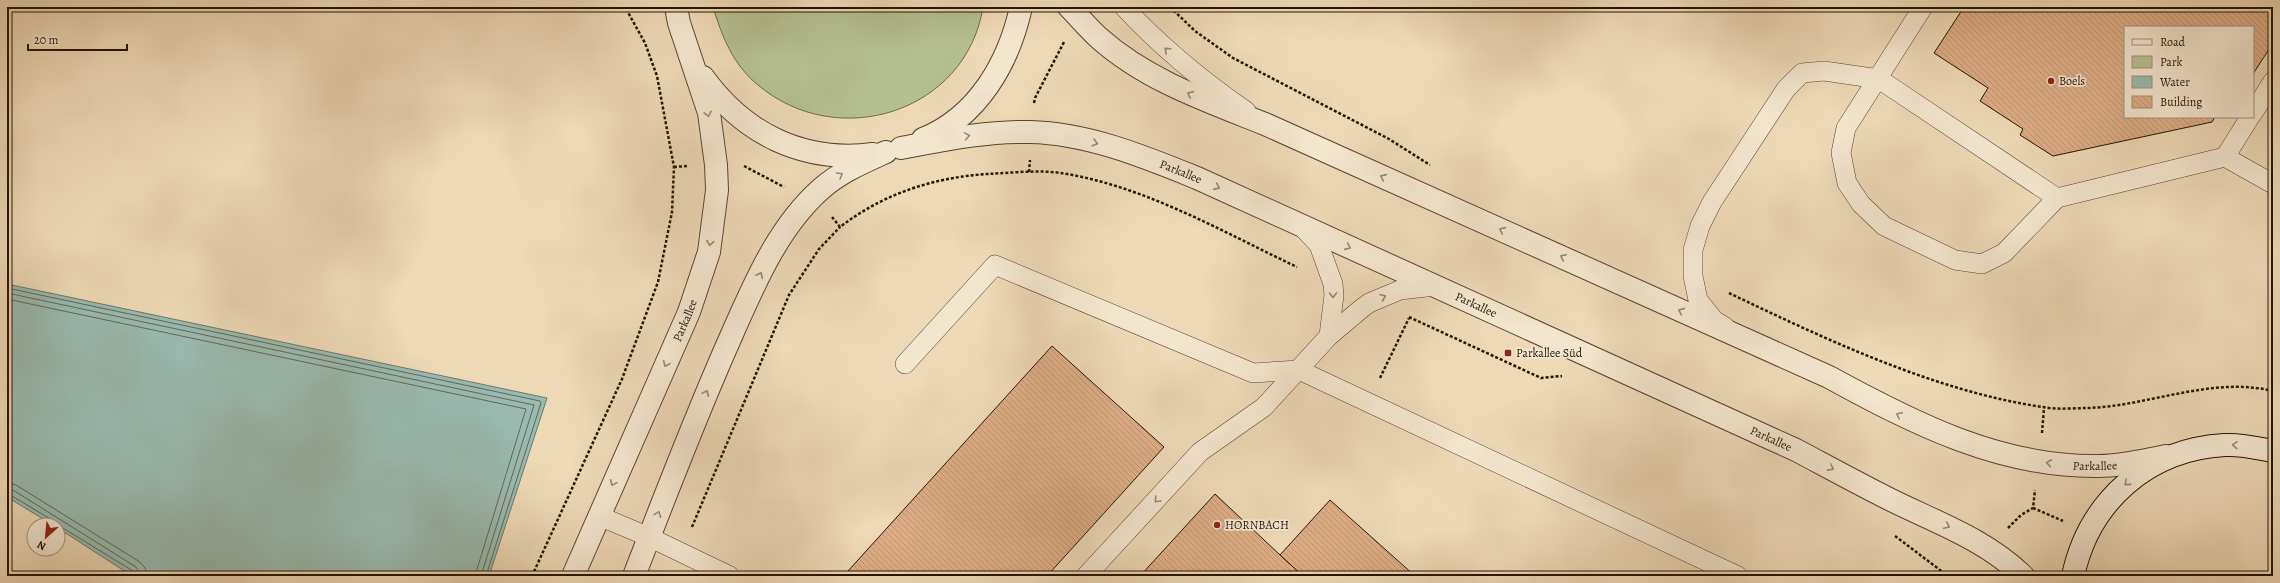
<svg xmlns="http://www.w3.org/2000/svg" width="2280" height="583" viewBox="0 0 2280 583" font-family="Alegreya,serif">
  <style>
    .green { fill: #b5c090; stroke: #6e6a48 }
    .water { fill: #99bab0; stroke: #6b786a }
    .lines { fill: none; stroke-linecap: round; stroke-linejoin: round }
    .shore { stroke: #606758; stroke-width: 1 }
    .building { fill: url(#building-back-hatch); stroke: #261401 }
    .service-casing { stroke: #58452e; stroke-width: 20 }
    .minor-casing { stroke: #58452e; stroke-width: 24 }
    .secondary-casing { stroke: #261401; stroke-width: 24 }
    .path { stroke: #261401; stroke-width: 2.5; stroke-dasharray: 3 2; stroke-linecap: butt }
    .service { stroke: #f3e6cf; stroke-width: 19 }
    .minor { stroke: #f3e6cf; stroke-width: 22 }
    .secondary { stroke: #f3e6cf; stroke-width: 22 }
    .oneway { stroke: #978872 }
    .poi-dot { fill: #8f2418; stroke: #f3e6cf; stroke-width: 1.5 }
    .labels { text-anchor: middle; stroke-width: 3.5; stroke-linejoin: round; paint-order: stroke }
    .poi-label { font-size: 12px; fill: #261401; stroke: #f3e6cf; text-anchor: start }
    .street-label { font-size: 12px; fill: #261401; stroke: #f3e6cf }
  </style>
  <defs>
    <pattern id="building-back-hatch" width="6" height="6" patternUnits="userSpaceOnUse"><rect width="6" height="6" fill="#dead86"/><path d="M-1 5l2 2M0 0l6 6M5-1l2 2" fill="none" stroke="#be9472"/></pattern>
  </defs>
  <rect width="100%" height="100%" fill="#edd9b5"/>
  <filter id="stains"><feTurbulence type="fractalNoise" baseFrequency=".005" numOctaves="4"/><feColorMatrix values="0 0 0 0 .2 0 0 0 0 .09 0 0 0 0 .02 0 0 0 .5 -.17"/></filter>
  <radialGradient id="worn" r=".72"><stop offset=".6" stop-color="#630" stop-opacity="0"/><stop offset="1" stop-color="#630" stop-opacity=".3"/></radialGradient>
  <!-- green -->
  <path class="green" d="M713 7H983C966 113 837 152 758 85 733 65 722 36 713 7Z"/>
  <!-- water -->
  <path class="water" d="M7 284 547 398 489 576H132L58 528V525H53L7 497Z"/>
  <g class="lines">
    <!-- shore -->
    <g class="shore">
      <path d="M7 288 540 401 541 403 486 576"/>
      <path d="M7 293 534 405 481 576"/>
      <path d="M7 299 526 409 475 576"/>
      <path d="M7 482 16 485 140 562 145 568 147 576"/>
      <path d="M7 488 13 490 136 567 141 576"/>
      <path d="M7 493 52 520 55 525"/>
      <path d="M58 525 133 571 136 576"/>
    </g>
  </g>
  <!-- building -->
  <g class="building">
    <path d="M1964 7H2273V43L2253 74V27H2125V117H2215L2212 122 2053 156 2020 135 2023 129 1980 101 1988 88 1934 53Z"/>
    <path d="M1052 346 1164 447 1047 576H854L848 571Z"/>
    <path d="M1215 494 1280 555 1303 576H1140Z"/>
    <path d="M1330 500 1415 576H1303L1280 555Z"/>
  </g>
  <g class="lines">
    <!-- service casing -->
    <g class="service-casing">
      <g id="service">
        <path d="M1124 7C1161 47 1201 80 1246 111"/>
        <path d="M1923 7 1846 128 1841 153 1847 183 1861 204 1884 226 1955 260 1982 264 2004 253 2057 198"/>
        <path d="M2253 113 2273 81"/>
        <path d="M2225 157 2273 184"/>
        <path d="M1302 227 1319 245 1333 284 1334 295 1329 336"/>
        <path d="M1725 327 1714 320 1698 300 1693 276V250L1700 226 1712 202 1786 89 1802 73 1824 71 1879 79 2057 198 2225 157 2250 117"/>
        <path d="M905 364 995 265 1253 373 1299 370 1738 576"/>
        <path d="M599 516 649 537 730 576"/>
        <path d="M1086 576 1200 452 1264 407 1329 336 1361 309 1369 303 1400 290 1435 286"/>
      </g>
    </g>
    <!-- minor casing -->
    <g class="minor-casing">
      <g id="minor">
        <path id="s1" d="M1069 7C1079 17 1088 28 1099 38 1146 80 1207 101 1265 124L1829 377C1913 423 2001 468 2100 466 2122 466 2145 460 2166 456"/>
        <path d="M703 77C744 134 803 163 873 154"/>
        <path d="M923 139C978 117 1009 62 1021 7"/>
        <path id="s2" d="M901 148C944 140 986 131 1030 132 1087 133 1145 157 1197 178L1796 450C1828 467 1859 484 1891 500 1938 523 1986 540 2023 576"/>
        <path id="s3" d="M573 576 689 312 709 252 717 190 716 165 709 113 679 23 676 7"/>
        <path d="M634 576C666 494 697 412 733 332 755 282 779 226 821 189 840 172 864 162 886 152"/>
      </g>
    </g>
    <!-- secondary casing -->
    <g class="secondary-casing">
      <path id="secondary" d="M2073 576C2089 501 2148 449 2225 445 2241 444 2257 448 2273 451"/>
    </g>
    <!-- path -->
    <g class="path">
      <path d="M1170 7 1195 31 1233 58 1389 139 1430 165"/>
      <path d="M1034 103 1035 98 1064 42"/>
      <path d="M744 166 784 187"/>
      <path d="M674 167 687 166"/>
      <path d="M1029 172 1030 160"/>
      <path d="M832 217 840 227C883 194 932 178 986 174 1012 173 1041 169 1067 174 1148 188 1223 232 1297 267"/>
      <path d="M1729 293C1825 339 1937 392 2043 407 2057 410 2074 408 2088 408 2149 406 2212 376 2273 391"/>
      <path d="M1409 317 1541 378 1562 376"/>
      <path d="M1380 378 1409 318"/>
      <path d="M2042 433 2044 408"/>
      <path d="M2033 508 2063 521"/>
      <path d="M692 527 789 295 819 249 840 227"/>
      <path d="M2008 528 2021 515 2033 508 2035 490"/>
      <path d="M1895 536 1948 576"/>
      <path d="M532 576 622 379 658 282 672 212 674 167 657 76 645 43 625 7"/>
    </g>
    <!-- service -->
    <use href="#service" class="service"/>
    <!-- minor -->
    <use href="#minor" class="minor"/>
    <!-- secondary -->
    <use href="#secondary" class="secondary"/>
  </g>
  <!-- one-way arrows -->
  <defs><path id="oneway-chevron" d="M-2-3.5L2.5 0L-2 3.5" fill="none" stroke-width="1.6" stroke-linecap="round" stroke-linejoin="round"/></defs>
  <g class="oneway">
    <use href="#oneway-chevron" transform="translate(1167 50) rotate(-138)"/>
    <use href="#oneway-chevron" transform="translate(1190 94) rotate(-155)"/>
    <use href="#oneway-chevron" transform="translate(708 114) rotate(78)"/>
    <use href="#oneway-chevron" transform="translate(967 136) rotate(-10)"/>
    <use href="#oneway-chevron" transform="translate(1095 143) rotate(16)"/>
    <use href="#oneway-chevron" transform="translate(840 175) rotate(-30)"/>
    <use href="#oneway-chevron" transform="translate(1383 177) rotate(-156)"/>
    <use href="#oneway-chevron" transform="translate(1217 187) rotate(24)"/>
    <use href="#oneway-chevron" transform="translate(1502 230) rotate(-156)"/>
    <use href="#oneway-chevron" transform="translate(710 243) rotate(100)"/>
    <use href="#oneway-chevron" transform="translate(1348 247) rotate(24)"/>
    <use href="#oneway-chevron" transform="translate(1563 257) rotate(-156)"/>
    <use href="#oneway-chevron" transform="translate(760 275) rotate(-64)"/>
    <use href="#oneway-chevron" transform="translate(1333 295) rotate(90)"/>
    <use href="#oneway-chevron" transform="translate(1383 297) rotate(-22)"/>
    <use href="#oneway-chevron" transform="translate(1681 311) rotate(-156)"/>
    <use href="#oneway-chevron" transform="translate(666 364) rotate(114)"/>
    <use href="#oneway-chevron" transform="translate(706 393) rotate(-66)"/>
    <use href="#oneway-chevron" transform="translate(1899 415) rotate(-154)"/>
    <use href="#oneway-chevron" transform="translate(2235 445) rotate(-177)"/>
    <use href="#oneway-chevron" transform="translate(2049 463) rotate(-172)"/>
    <use href="#oneway-chevron" transform="translate(1831 468) rotate(28)"/>
    <use href="#oneway-chevron" transform="translate(613 483) rotate(114)"/>
    <use href="#oneway-chevron" transform="translate(2127 483) rotate(139)"/>
    <use href="#oneway-chevron" transform="translate(1157 500) rotate(133)"/>
    <use href="#oneway-chevron" transform="translate(658 514) rotate(-69)"/>
    <use href="#oneway-chevron" transform="translate(1947 526) rotate(25)"/>
  </g>
  <!-- markers -->
  <g class="poi-dot">
    <circle cx="2051" cy="81" r="4"/>
    <rect x="1504" y="349" width="8" height="8" rx="2"/>
    <circle cx="1217" cy="525" r="4"/>
  </g>
  <g class="labels">
    <!-- poi labels -->
    <g class="poi-label">
      <text x="2059" y="85">Boels</text>
      <text x="1516" y="357">Parkallee Süd</text>
      <text x="1225" y="529">HORNBACH</text>
    </g>
    <!-- street labels -->
    <g class="street-label">
      <text dy="4" stroke="none"><textPath href="#s2" startOffset="287">Parkallee</textPath></text>
      <text dy="4" stroke="none"><textPath href="#s2" startOffset="611">Parkallee</textPath></text>
      <text dy="4" stroke="none"><textPath href="#s3" startOffset="279">Parkallee</textPath></text>
      <text dy="4" stroke="none"><textPath href="#s2" startOffset="935">Parkallee</textPath></text>
      <text dy="4" stroke="none"><textPath href="#s1" startOffset="1133">Parkallee</textPath></text>
    </g>
  </g>
  <!-- margin -->
  <rect width="2280" height="583" fill="none" stroke="#edd9b5" stroke-width="24"/>
  <rect x="8" y="8" width="2264" height="567" fill="none" stroke="#261401" stroke-width="2"/>
  <rect x="12" y="12" width="2256" height="559" fill="none" stroke="#261401"/>
  <!-- legend -->
  <rect x="2124" y="26" width="130" height="92" fill="#f3e6cf" stroke="#a1927d"/>
  <rect x="2132" y="39" width="20" height="6" fill="#f3e6cf" stroke="#a1927d"/>
  <text x="2160" y="46" font-size="12" fill="#261401">Road</text>
  <rect x="2132" y="56" width="20" height="12" fill="#b5c090" stroke="#a1927d"/>
  <text x="2160" y="66" font-size="12" fill="#261401">Park</text>
  <rect x="2132" y="76" width="20" height="12" fill="#99bab0" stroke="#a1927d"/>
  <text x="2160" y="86" font-size="12" fill="#261401">Water</text>
  <rect x="2132" y="96" width="20" height="12" fill="url(#building-back-hatch)" stroke="#a1927d"/>
  <text x="2160" y="106" font-size="12" fill="#261401">Building</text>
  <!-- north arrow -->
  <g transform="translate(46 537) rotate(207)"><circle r="19" fill="#f3e6cf" stroke="#a1927d"/>
  <path d="M0-3L7 15L0 10L-7 15Z" fill="#8f2418"/>
  <text y="-6" font-size="11" font-weight="bold" text-anchor="middle" fill="#261401">N</text>
  </g>
  <!-- scale -->
  <path d="M28 44v6h99v-6" fill="none" stroke="#261401" stroke-width="2"/>
  <text x="34" y="44" font-size="12" fill="#261401" stroke="#f3e6cf" stroke-width="3" paint-order="stroke">20 m</text>
  <rect width="100%" height="100%" filter="url(#stains)"/>
  <rect width="100%" height="100%" fill="url(#worn)"/>
</svg>
